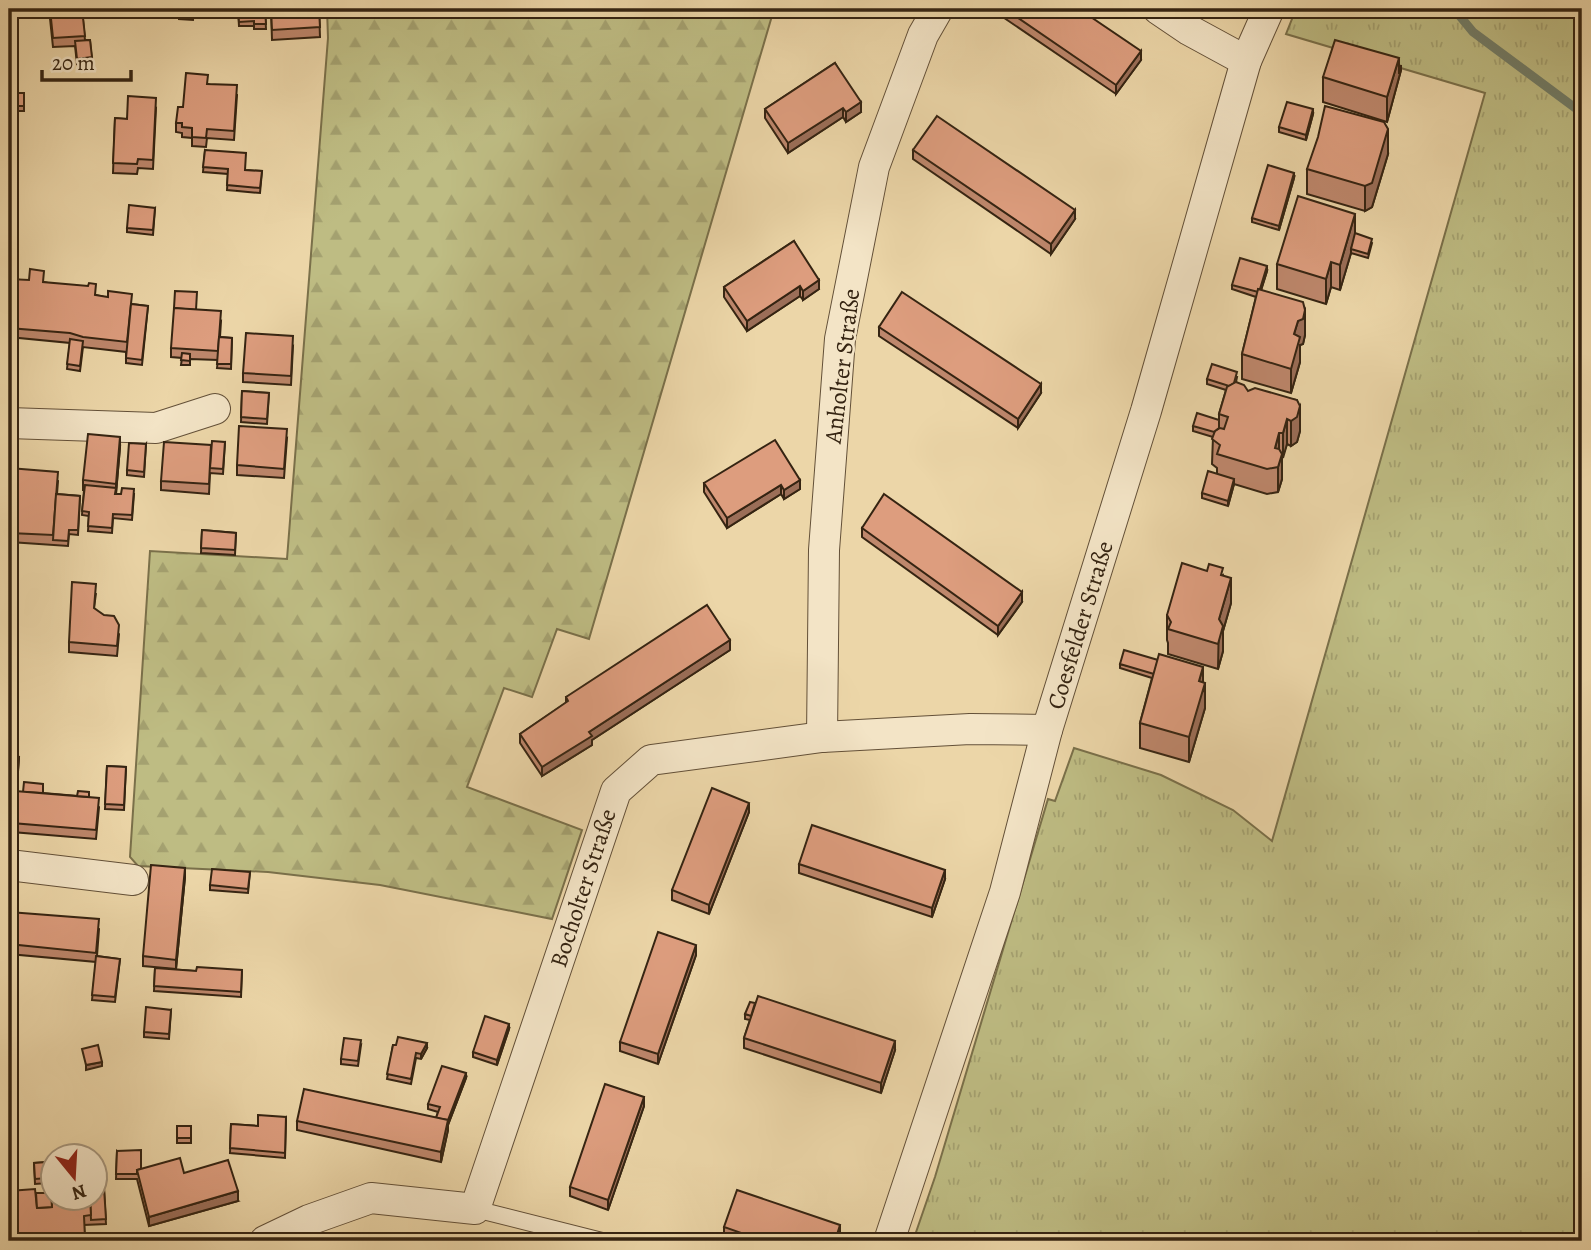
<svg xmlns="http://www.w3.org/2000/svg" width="1591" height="1250" viewBox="0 0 1591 1250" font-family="Alegreya,serif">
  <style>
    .grass { fill: url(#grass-tufts); stroke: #7a704a; stroke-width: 2 }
    .forest { fill: url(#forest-firs); stroke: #7a704a; stroke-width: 2 }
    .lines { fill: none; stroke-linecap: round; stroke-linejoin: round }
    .stream { stroke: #727e69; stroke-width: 9 }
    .service-casing { stroke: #635038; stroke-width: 18 }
    .minor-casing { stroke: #635038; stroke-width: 32 }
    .service { stroke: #f3e4c6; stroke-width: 16 }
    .minor { stroke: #f3e4c6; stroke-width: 30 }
    .wall { fill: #be876c; stroke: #352412; stroke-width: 2 }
    .shaded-wall { fill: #9b6e58; stroke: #352412; stroke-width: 2 }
    .building { fill: #dd9d7e; stroke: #352412; stroke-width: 2 }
    .labels { text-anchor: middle; stroke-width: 5; stroke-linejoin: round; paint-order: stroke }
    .street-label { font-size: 24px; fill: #352412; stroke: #f3e4c6 }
  </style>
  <defs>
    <pattern id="grass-tufts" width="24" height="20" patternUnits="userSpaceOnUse" patternTransform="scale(1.75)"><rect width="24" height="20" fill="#bebc83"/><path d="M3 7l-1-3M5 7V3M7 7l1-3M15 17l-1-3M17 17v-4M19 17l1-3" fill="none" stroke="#a4a170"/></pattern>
    <pattern id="forest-firs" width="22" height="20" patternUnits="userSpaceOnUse" patternTransform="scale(1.75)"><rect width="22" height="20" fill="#bebc83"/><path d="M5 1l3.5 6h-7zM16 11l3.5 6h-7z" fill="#a4a170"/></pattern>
  </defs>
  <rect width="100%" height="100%" fill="#ecd6a8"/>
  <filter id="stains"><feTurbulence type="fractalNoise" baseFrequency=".00286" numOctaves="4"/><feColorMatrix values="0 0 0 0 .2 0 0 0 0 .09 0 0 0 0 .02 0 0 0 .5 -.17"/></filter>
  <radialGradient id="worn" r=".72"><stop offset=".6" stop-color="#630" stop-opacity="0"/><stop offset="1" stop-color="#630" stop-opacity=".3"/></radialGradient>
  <!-- grass -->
  <path class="grass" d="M1296 9H1582V1241H913L935 1177 1048 799 1055 801 1074 748 1161 775 1233 810 1272 841 1485 93 1286 34Z"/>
  <!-- forest -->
  <path class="forest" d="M327 9H774L589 639 557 629 532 697 504 688 467 787 582 830 552 919 380 885 268 872 138 866 130 857 150 551 287 559 328 38Z"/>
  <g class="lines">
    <!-- stream -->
    <path class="stream" d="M1454 9 1473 32 1582 113"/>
    <!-- service casing -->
    <g class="service-casing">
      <path id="service" d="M475 1209 602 1241"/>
    </g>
    <!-- minor casing -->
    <g class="minor-casing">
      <g id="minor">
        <path d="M1158 9 1189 30 1246 61"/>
        <path d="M9 423 156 428 215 409"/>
        <path d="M822 737 824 550 840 339 874 167 923 35 938 9"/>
        <path d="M9 865 133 880"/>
        <path d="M265 1241 309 1220 371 1198 475 1209 616 791 651 760 822 737 970 729 1047 730"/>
        <path d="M889 1241 1005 892 1047 730 1146 411 1246 61 1269 9"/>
      </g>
    </g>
    <!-- service -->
    <use href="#service" class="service"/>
    <!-- minor -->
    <use href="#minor" class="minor"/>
  </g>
  <!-- wall -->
  <g class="wall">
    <path d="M9 9H16L18 75H9Z"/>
    <path d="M49 9H82L85 40H90L92 62 77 64 75 46 53 47Z"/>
    <path d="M100 9H129V17L101 18Z"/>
    <path d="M179 9H194L193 20 179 19Z"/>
    <path d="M238 9H265L266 29H254V26H239Z"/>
    <path d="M271 9H319L320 37 272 40Z"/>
    <path d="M991 9H1079L1141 60 1116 94Z"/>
    <path d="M835 63 861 112 846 122 843 117 788 153 765 118V109Z"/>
    <path d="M1399 65 1401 70 1387 122 1323 102V77Z"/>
    <path d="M208 84 237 95 234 140 207 138 206 147 192 146V138L182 137V133L176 132V123L183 107Z"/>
    <rect x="9" y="93" width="15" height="18"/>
    <path d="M156 108 153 169 138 168 137 174 113 173 115 118 127 119Z"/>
    <path d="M1313 114 1306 140 1279 132V127Z"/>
    <path d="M205 150 245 170 262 171 260 193 227 190 228 174 203 172Z"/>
    <path d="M913 150 1075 219 1051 254 913 159Z"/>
    <path d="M1388 154 1372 207 1365 211 1307 194V169Z"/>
    <path d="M1294 178 1279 230 1252 222V218Z"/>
    <path d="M155 208 153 235 127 232V228Z"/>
    <path d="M1355 234 1372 243 1368 258 1351 253 1340 290 1331 287 1326 304 1277 289V264Z"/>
    <path d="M794 241 819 289 803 300 800 296 747 331 724 297V287Z"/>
    <path d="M1267 271 1261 290 1305 335 1303 344 1300 345V362L1291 393 1242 379V354L1256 297 1232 289V285Z"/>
    <path d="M9 279 44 282 132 304 148 306 142 365 126 363V352L83 347 80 371 67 369 70 343 9 337Z"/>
    <path d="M221 321 220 337 232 338 231 369 217 368 218 360 190 359V365H181L182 358 171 357V348Z"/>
    <path d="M879 327 1041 393 1018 428 879 336Z"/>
    <path d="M293 346 291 385 243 382V373Z"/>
    <path d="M1237 377 1236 382 1248 391 1297 400 1300 431 1297 442 1291 446 1287 444 1282 458V479L1278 492 1267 494 1234 484 1228 506 1202 498V493L1217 474V468L1212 464 1213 437 1193 431V426L1219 420V414L1226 390 1207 384V379Z"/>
    <path d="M242 391 269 393 267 424 241 422Z"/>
    <path d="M287 438 284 478 237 475V465Z"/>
    <path d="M225 442 223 474 210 473 209 494 161 490V481L211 445Z"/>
    <path d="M146 444 144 477 127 475V470Z"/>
    <path d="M120 447 116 494H134L132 520 113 518 112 533 88 531 89 516 82 515 84 490H83V480Z"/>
    <path d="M9 468 58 481 57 494 80 496 78 535 69 534 68 546 10 542 12 510H9Z"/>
    <path d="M800 480V489L784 499 781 494 727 528 704 492V483Z"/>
    <path d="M862 528 1022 602 998 635 862 537Z"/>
    <path d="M202 530 236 533 235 555 201 553Z"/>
    <path d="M1223 575 1231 603 1223 631V651L1218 669 1168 654V643L1167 640V615Z"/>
    <path d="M96 593 94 608 119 634 117 656 69 652V642Z"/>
    <path d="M730 650 592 740V745L542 776 520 743V734L566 703V697Z"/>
    <path d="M1120 664 1203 682 1205 708 1189 762 1140 748V723L1152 678 1120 668Z"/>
    <path d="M9 756 19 757 17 787 9 786Z"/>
    <path d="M107 766 126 767 124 810 105 809Z"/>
    <path d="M43 793 89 797 99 807 96 839 12 832V823Z"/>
    <path d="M749 812 709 914 672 900V890Z"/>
    <path d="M799 864 945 879 932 917 799 873Z"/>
    <path d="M250 872 248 893 210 890V885Z"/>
    <path d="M185 877 176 969 143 966V956Z"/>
    <path d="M9 894V912L99 929 97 956 120 959 115 1002 92 1000 96 962 9 954Z"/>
    <path d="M696 955 658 1064 620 1051V1042Z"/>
    <path d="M155 968 196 971 242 970 241 997 154 991Z"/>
    <path d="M171 1010 169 1039 144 1037V1032Z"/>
    <path d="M745 1014 895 1050 881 1093 744 1048V1038L750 1020 745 1019Z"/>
    <path d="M509 1029 497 1065 473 1057V1052Z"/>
    <path d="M361 1045 358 1066 341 1064V1059Z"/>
    <path d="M393 1045 427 1048 421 1059 416 1058 411 1084 387 1079Z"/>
    <path d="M466 1078 448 1125V1130L441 1162 297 1130V1121L436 1118 438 1112 428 1109V1104Z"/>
    <path d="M644 1106 608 1210 570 1196V1187Z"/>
    <path d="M286 1117 285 1158 230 1153 231 1124 258 1126Z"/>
    <rect x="177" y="1126" width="14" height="17"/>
    <path d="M117 1151 141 1169 184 1173 238 1201 149 1226 137 1179H116Z"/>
    <path d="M47 1162 48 1183 35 1184 34 1163Z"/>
    <path d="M103 1172 106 1224 84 1225 85 1241H9L36 1193 94 1198Z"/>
    <path d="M724 1227 840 1235 838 1241H737L724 1237Z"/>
  </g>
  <!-- shaded-wall -->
  <g class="shaded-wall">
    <path d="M1141 51V60L1116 94V85Z"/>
    <path d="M1399 58V74L1401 65V70L1387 122V97Z"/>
    <path d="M861 102V112L846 122V112Z"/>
    <path d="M843 108V117L788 153V143Z"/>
    <path d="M1313 109V114L1306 140V135Z"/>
    <path d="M1388 129V154L1372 207 1365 211V186Z"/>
    <path d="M1294 173V178L1279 230V226Z"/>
    <path d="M1075 210V219L1051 254V244Z"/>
    <path d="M1355 214V238L1351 249V253L1340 290V265Z"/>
    <path d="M1331 262V287L1326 304V279Z"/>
    <path d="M1267 266V271L1259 297V293Z"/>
    <path d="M819 280V289L803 300V291Z"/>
    <path d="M800 286V296L747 331V321Z"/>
    <path d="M1305 310V335L1303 344 1300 345V362L1291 393V369L1294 334 1298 321Z"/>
    <path d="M1041 384V393L1018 428V419Z"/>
    <path d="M1300 406V431L1297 442 1291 446V421Z"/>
    <path d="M1287 419V444L1283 458V433Z"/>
    <path d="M1279 433V458L1275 448Z"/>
    <path d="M120 437V447L116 493V484Z"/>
    <path d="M1282 454V479L1278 492V467Z"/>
    <path d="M1234 479V484L1228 506V501Z"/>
    <path d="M800 480V489L784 499V490Z"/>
    <path d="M781 485V494L727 528V518Z"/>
    <path d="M1231 578V603L1223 631V651L1218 669 1219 619Z"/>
    <path d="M1022 592V602L998 635V626Z"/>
    <path d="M730 640V650L592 740V745L542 776V767L589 732Z"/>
    <path d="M1203 667V692L1205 683V708L1189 762V737L1199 681Z"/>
    <path d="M749 803V812L709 914V905Z"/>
    <path d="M185 868V877L176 969V960Z"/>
    <path d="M945 870V879L932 917V908Z"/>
    <path d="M696 945V955L658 1064V1054Z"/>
    <path d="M509 1024V1029L497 1065V1060Z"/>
    <path d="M895 1041V1050L881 1093V1083Z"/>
    <path d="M427 1043V1048L421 1059V1054Z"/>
    <path d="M102 1062V1066L86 1070V1065Z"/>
    <path d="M466 1073V1078L448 1125V1130L441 1162V1152L446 1125Z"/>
    <path d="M644 1097V1106L608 1210V1200Z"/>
    <path d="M238 1191V1201L149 1226V1217Z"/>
    <path d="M840 1225V1235L838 1241H835Z"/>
  </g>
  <!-- building -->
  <g class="building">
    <path d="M9 9H16L17 43H9Z"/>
    <path d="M50 9H82L85 36 53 38Z"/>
    <path d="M100 9H129V12L101 13Z"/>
    <rect x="179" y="9" width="14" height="6"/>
    <path d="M238 9H265L266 24H254V21L239 22Z"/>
    <path d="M271 9H319L320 27 272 30Z"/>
    <path d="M1005 9H1079L1141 51 1116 85Z"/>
    <path d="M90 40 92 57 77 59 75 41Z"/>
    <path d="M1335 40 1399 58 1387 97 1323 77Z"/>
    <path d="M9 48H18V70L9 71Z"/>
    <path d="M835 63 861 102 846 112 843 108 788 143 765 109Z"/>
    <path d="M186 73 208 75 207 84 237 85 234 131 207 129 206 138 192 137V128L182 127V123H176L178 107H183Z"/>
    <rect x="9" y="93" width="15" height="13"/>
    <path d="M128 96 156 98 153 160 138 159 137 164 113 163 115 118 127 119Z"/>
    <path d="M1287 102 1313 109 1306 135 1279 127Z"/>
    <path d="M1325 106 1384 122 1388 129 1372 183 1365 186 1307 169 1318 137Z"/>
    <path d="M937 116 1075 210 1051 244 913 150Z"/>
    <path d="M205 150 246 153 245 170 262 171 260 188 227 185 228 169 203 167Z"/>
    <path d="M1268 165 1294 173 1279 226 1252 218Z"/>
    <path d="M1298 196 1355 214 1340 265 1331 262 1326 279 1277 264Z"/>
    <path d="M129 205 155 208 153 230 127 228Z"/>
    <path d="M1355 233 1372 239 1368 254 1351 249Z"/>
    <path d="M794 241 819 280 803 291 800 286 747 321 724 287Z"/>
    <path d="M1240 258 1267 266 1260 289H1258V292L1232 285Z"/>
    <path d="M30 269 44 271 43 282 88 286 89 283 96 284 95 295 108 297V291L132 294 127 342 83 337 70 333 9 328V279L29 280Z"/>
    <path d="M1258 289 1303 302 1305 310 1303 319 1298 321 1294 334 1300 337 1291 369 1242 354Z"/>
    <path d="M175 291 197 292 196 310 174 308Z"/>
    <path d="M902 292 1041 384 1018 419 879 327Z"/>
    <path d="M131 304 148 306 142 360 126 358Z"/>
    <path d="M174 308 221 311 218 351 171 348Z"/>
    <path d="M246 333 293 336 291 376 243 373Z"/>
    <path d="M219 337 232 338 231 364H217Z"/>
    <path d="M70 339 83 341 80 366 67 364Z"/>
    <path d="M182 353 190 354V361L181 360Z"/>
    <path d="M1212 364 1237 372 1234 383 1229 386 1207 379Z"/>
    <path d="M1236 382 1244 385 1248 391 1255 388 1297 400 1300 406 1297 417 1291 421 1287 419 1283 433H1279L1275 448 1279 449 1282 454 1278 467 1267 469 1217 454 1220 445 1212 439 1215 431 1220 428 1224 429 1228 417 1219 414 1227 387Z"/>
    <path d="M242 391 269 393 267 419 241 417Z"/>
    <path d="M1197 413 1219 420V428L1215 431 1214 432 1193 426Z"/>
    <path d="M239 426 287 429 284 469 237 465Z"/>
    <path d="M88 434 120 437 116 484 83 480Z"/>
    <path d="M775 440 800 480 784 490 781 485 727 518 704 483Z"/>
    <path d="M212 441 225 442 223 469 210 468Z"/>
    <path d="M164 442 211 445 209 484 161 481Z"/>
    <path d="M129 443 146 444 144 472 127 470Z"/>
    <path d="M9 468 58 472 53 535 10 533 13 500H9Z"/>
    <path d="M1208 471 1234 479 1228 501 1202 493Z"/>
    <path d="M85 485 116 488 115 494H121L122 488 134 489 132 515 113 514 112 528 88 526 89 512 82 511Z"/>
    <path d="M56 494 80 496 78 530H69L68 541 53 540Z"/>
    <path d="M884 494 1022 592 998 626 862 528Z"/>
    <path d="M202 530 236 533 235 550 201 548Z"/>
    <path d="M1182 563 1207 571 1209 564 1223 568 1221 575 1231 578 1219 619 1223 626 1218 644 1168 629 1171 622 1167 615Z"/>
    <path d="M72 582 96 584 94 608 104 615 114 616 119 625 117 646 69 642Z"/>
    <path d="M707 605 730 640 589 732 592 736 542 767 520 734 568 701 566 697Z"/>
    <path d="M1124 650 1158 660 1154 674 1120 664Z"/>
    <path d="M1159 654 1203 667 1199 681 1205 683 1189 737 1140 723Z"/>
    <path d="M9 756 19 757 17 782 9 781Z"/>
    <path d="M107 766 126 767 124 805 105 804Z"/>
    <path d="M24 782 43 784V793L23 792Z"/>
    <path d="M712 788 749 803 709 905 672 890Z"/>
    <path d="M15 791 99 798 96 830 12 823Z"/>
    <path d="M78 791 89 792V797L77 796Z"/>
    <path d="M812 825 945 870 932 908 799 864Z"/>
    <path d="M151 865 185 868 176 960 143 956Z"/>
    <path d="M212 869 250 872 248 889 210 885Z"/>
    <path d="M9 912 99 919 96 953 9 944Z"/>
    <path d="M658 932 696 945 658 1054 620 1042Z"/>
    <path d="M96 956 120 959 115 997 92 995Z"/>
    <path d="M197 967 242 970 241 992 154 986 155 968 196 971Z"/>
    <path d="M758 996 895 1041 881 1083 744 1038Z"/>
    <path d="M750 1002 755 1003 751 1016 745 1014Z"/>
    <path d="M146 1007 171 1010 169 1034 144 1032Z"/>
    <path d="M485 1016 509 1024 497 1060 473 1052Z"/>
    <path d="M398 1037 427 1043 421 1054 416 1053 411 1079 387 1074 393 1045H396Z"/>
    <path d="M344 1038 361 1040 358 1061 341 1059Z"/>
    <path d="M98 1045 102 1062 86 1065 82 1049Z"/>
    <path d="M442 1066 466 1073 448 1120 436 1118 440 1107 428 1104Z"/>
    <path d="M605 1084 644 1097 608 1200 570 1187Z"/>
    <path d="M304 1089 448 1120 441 1152 297 1121Z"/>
    <path d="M258 1115 286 1117 285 1153 230 1148 231 1124 258 1126Z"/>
    <rect x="177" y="1126" width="14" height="12"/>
    <path d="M141 1150V1169L137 1170V1174H116L117 1151Z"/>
    <path d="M180 1158 184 1173 228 1160 238 1191 149 1217 137 1170Z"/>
    <path d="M47 1162 48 1178 35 1179 34 1163Z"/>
    <path d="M103 1172 106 1219 91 1220 90 1198H94V1173Z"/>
    <path d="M51 1188H52V1198H90L91 1215 84 1216 85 1238 37 1241H9V1191L35 1189 37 1208 52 1207Z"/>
    <path d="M737 1190 840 1225 835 1241H764L724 1227Z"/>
    <path d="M36 1193H51L52 1207 37 1208Z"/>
  </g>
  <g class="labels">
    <!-- street labels -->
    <g class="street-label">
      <text transform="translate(842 366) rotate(-83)" y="8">Anholter Straße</text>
      <text transform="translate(1080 625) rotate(-73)" y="8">Coesfelder Straße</text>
      <text transform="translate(583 888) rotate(-72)" y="8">Bocholter Straße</text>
    </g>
  </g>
  <!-- margin -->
  <rect width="1591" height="1250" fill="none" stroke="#ecd6a8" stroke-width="35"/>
  <rect x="10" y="10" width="1570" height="1229" fill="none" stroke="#352412" stroke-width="3.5"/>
  <rect x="18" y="18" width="1556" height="1215" fill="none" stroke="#352412" stroke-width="2"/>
  <!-- north arrow -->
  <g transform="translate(74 1177) rotate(162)"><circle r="33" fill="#f3e4c6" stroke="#a7977e" stroke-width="2"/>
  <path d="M0-5L12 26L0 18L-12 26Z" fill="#8f2418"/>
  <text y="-10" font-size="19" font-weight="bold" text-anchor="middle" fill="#352412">N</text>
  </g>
  <!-- scale -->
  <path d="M42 70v10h89v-10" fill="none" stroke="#352412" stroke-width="3.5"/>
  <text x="52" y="70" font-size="21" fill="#352412" stroke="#f3e4c6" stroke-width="5" paint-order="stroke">20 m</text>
  <rect width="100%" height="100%" filter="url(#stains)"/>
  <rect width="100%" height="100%" fill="url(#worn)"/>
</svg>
